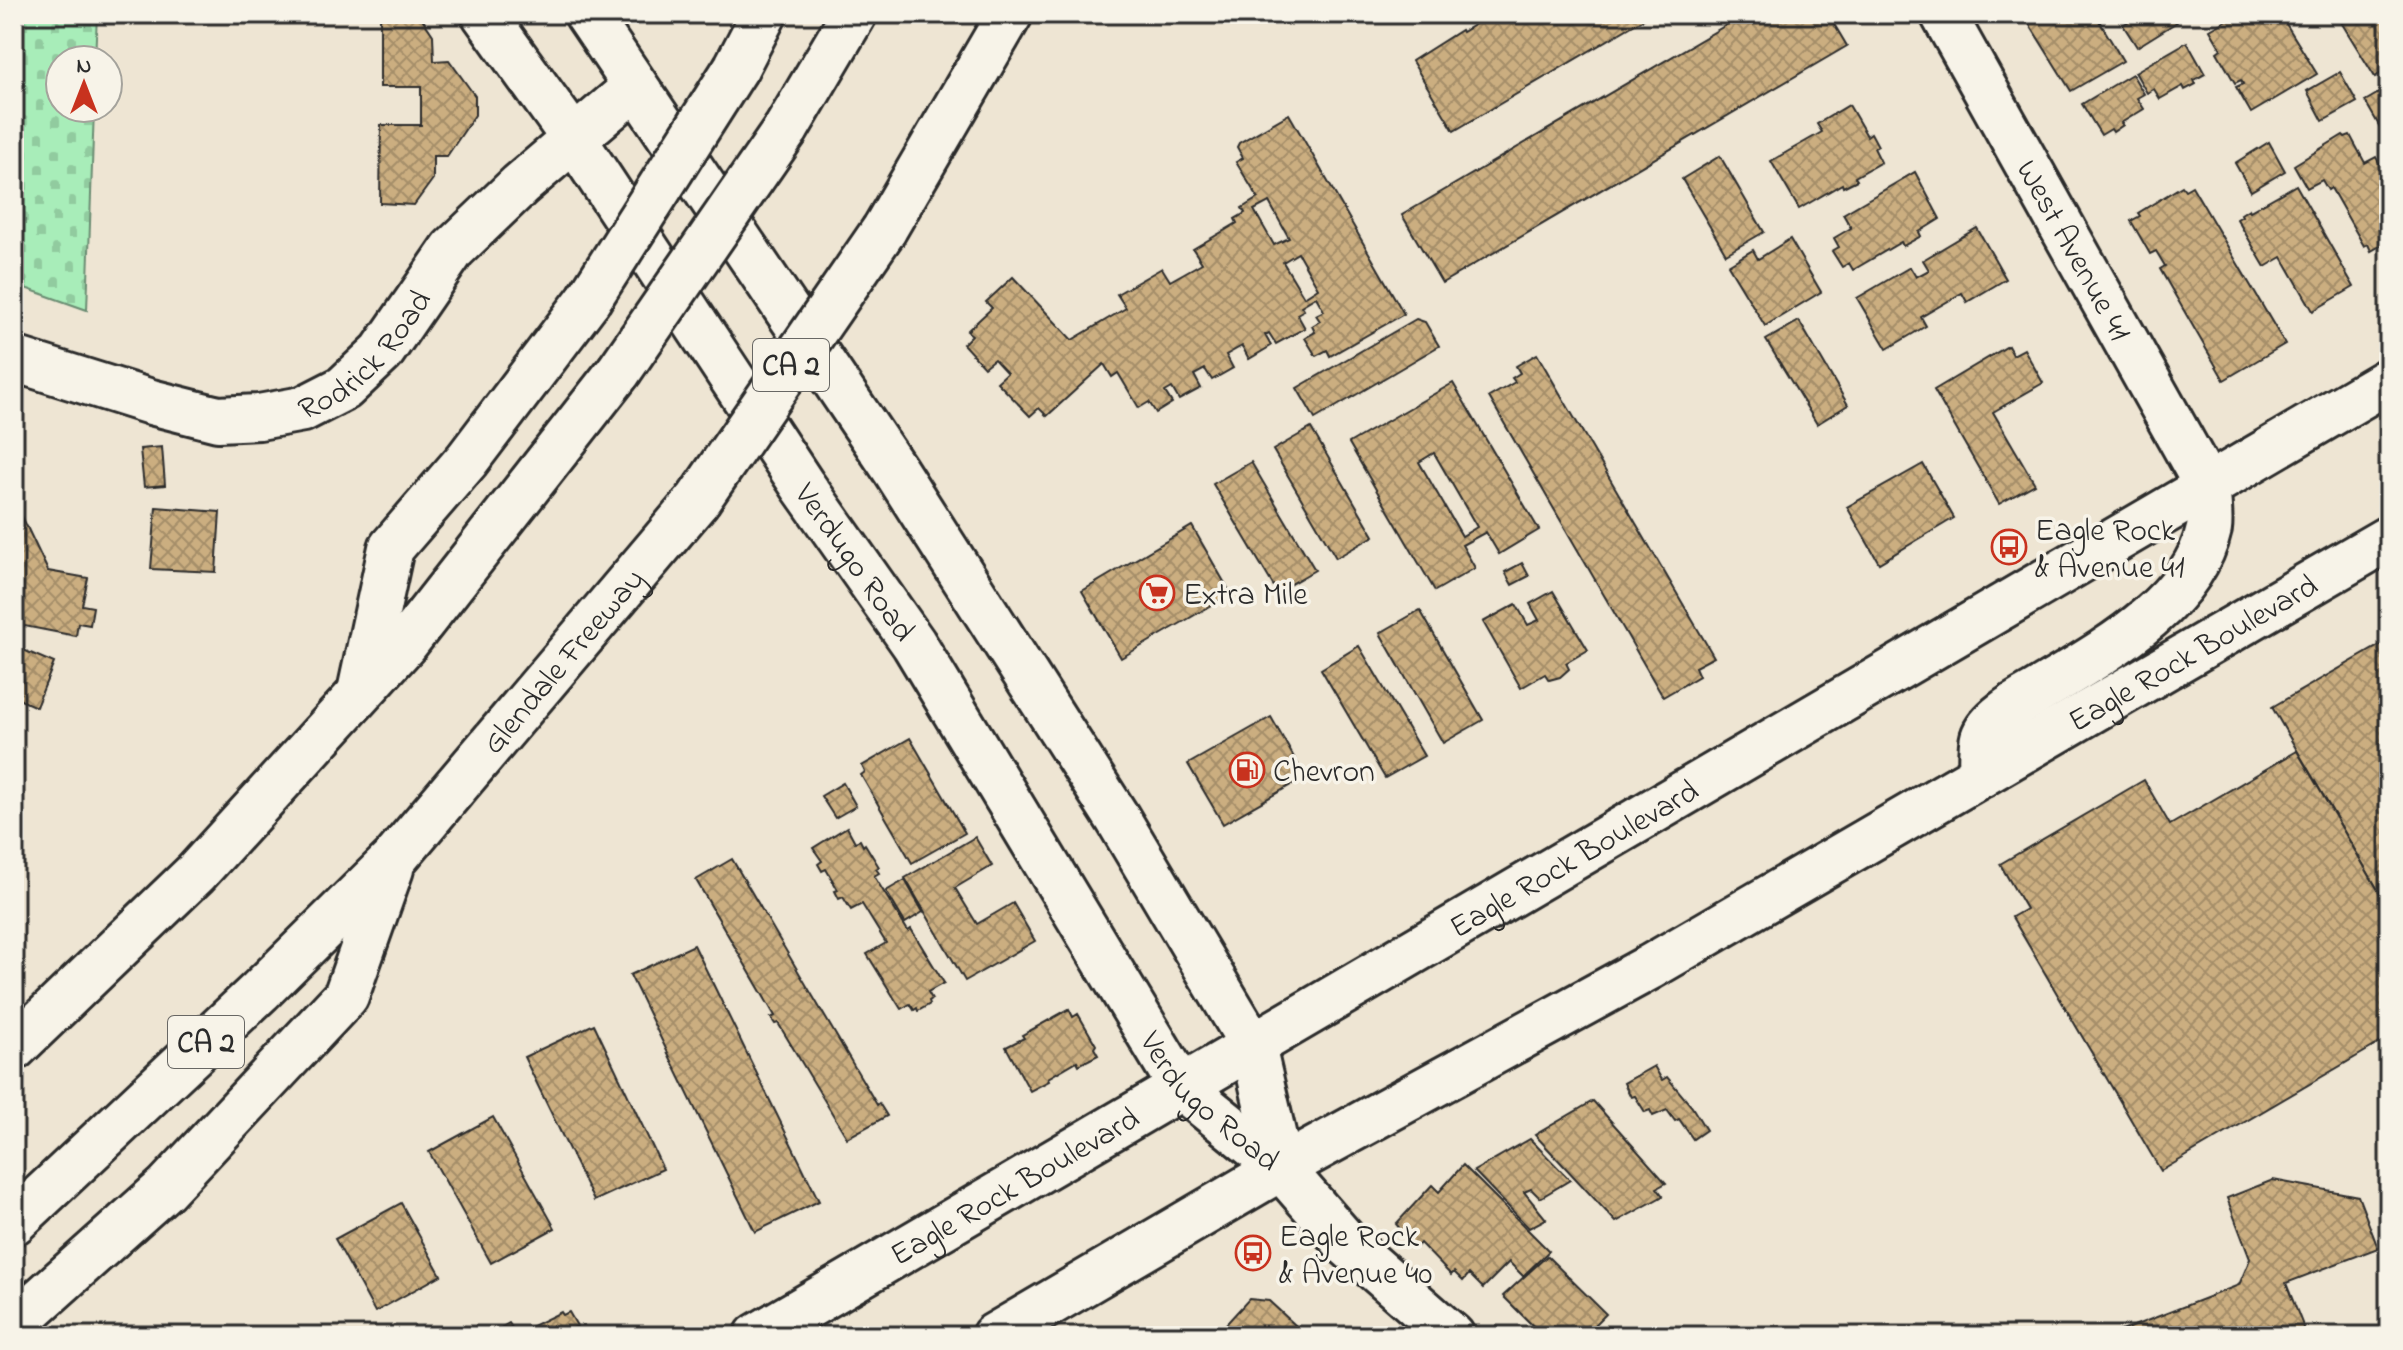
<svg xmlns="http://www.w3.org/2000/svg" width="2403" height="1350" viewBox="0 0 2403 1350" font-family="'Indie Flower',sans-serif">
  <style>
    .cemetery { fill: url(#cemetery-stones); stroke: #6a8c72; stroke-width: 2 }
    .building { fill: url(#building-cross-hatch); stroke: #2b2b2b; stroke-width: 2; fill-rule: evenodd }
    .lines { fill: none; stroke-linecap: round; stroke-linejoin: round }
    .minor-casing { stroke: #2b2b2b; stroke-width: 50 }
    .major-casing { stroke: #2b2b2b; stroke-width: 50 }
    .highway-casing { stroke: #2b2b2b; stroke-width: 50 }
    .minor { stroke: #f7f3e8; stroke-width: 44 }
    .major { stroke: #f7f3e8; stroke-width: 44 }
    .highway { stroke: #f7f3e8; stroke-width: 44 }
    .highway-bridge-casing { stroke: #2b2b2b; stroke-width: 50; stroke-linecap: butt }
    .highway-bridge { stroke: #f7f3e8; stroke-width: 44 }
    .labels { text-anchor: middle; stroke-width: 7; stroke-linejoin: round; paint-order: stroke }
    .shield { fill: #f7f3e8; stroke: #686764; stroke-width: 2 }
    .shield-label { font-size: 30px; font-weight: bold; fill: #2b2b2b }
    .street-label { font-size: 32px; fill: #2b2b2b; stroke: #f7f3e8 }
    .poi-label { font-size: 32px; fill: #2b2b2b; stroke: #f7f3e8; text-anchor: start }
  </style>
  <defs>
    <pattern id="cemetery-stones" width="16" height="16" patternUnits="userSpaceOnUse" patternTransform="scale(2)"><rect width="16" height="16" fill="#a8edb9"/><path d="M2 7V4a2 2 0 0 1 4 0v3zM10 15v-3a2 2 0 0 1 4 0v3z" fill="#91cb9f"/></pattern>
    <pattern id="building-cross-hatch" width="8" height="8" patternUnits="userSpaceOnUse" patternTransform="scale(2)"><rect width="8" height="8" fill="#cbae80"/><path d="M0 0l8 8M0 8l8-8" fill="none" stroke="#a58e69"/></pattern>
  </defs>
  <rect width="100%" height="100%" fill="#eee5d3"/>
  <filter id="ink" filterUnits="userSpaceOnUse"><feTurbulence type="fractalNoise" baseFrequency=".0125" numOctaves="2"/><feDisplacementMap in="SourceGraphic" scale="16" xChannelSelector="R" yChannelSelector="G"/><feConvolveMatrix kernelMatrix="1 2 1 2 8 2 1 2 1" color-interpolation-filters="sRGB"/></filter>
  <g filter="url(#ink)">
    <!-- cemetery -->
    <path class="cemetery" d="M14 14H97L95 60H60V108H94L87 310 14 284Z"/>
    <!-- building -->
    <g class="building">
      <path d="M380 14H419L433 35 434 61 449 60 475 96V115L447 156H433V179L414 205 380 203 381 125H421V87H380Z"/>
      <path d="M1492 14H1652L1454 131 1412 61 1461 30 1462 32Z"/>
      <path d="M1745 14H1828L1847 46 1442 283 1402 215Z"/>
      <path d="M2023 14H2095L2123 61 2071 91Z"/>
      <path d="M2133 14H2172L2177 22 2137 47 2123 25 2135 17Z"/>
      <path d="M2238 14H2280L2317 74 2251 113 2236 87 2243 84 2241 80 2235 83 2217 52 2221 49 2210 30Z"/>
      <path d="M2336 14H2389V68L2375 77Z"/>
      <path d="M2187 42 2205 74 2194 80 2196 84 2185 90 2183 86 2160 99 2154 89 2147 93 2135 72Z"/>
      <path d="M2340 72 2357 102 2323 121 2307 91Z"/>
      <path d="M2132 74 2144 94 2137 98 2144 109 2121 123 2123 125 2113 132 2111 129 2101 135 2082 104Z"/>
      <path d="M2389 87V125L2381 129 2365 101Z"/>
      <path d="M1849 105 1867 136 1871 133 1878 146 1874 148 1881 162 1855 177 1857 180 1843 187 1842 184 1799 209 1771 161 1822 132 1817 124Z"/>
      <path d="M1289 114 1404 314 1330 356 1327 350 1316 356 1305 338 1315 332 1312 326 1320 321 1316 315 1324 311 1316 297 1301 306 1304 310 1297 314 1305 328 1276 344 1269 333 1265 335 1271 346 1249 359 1242 346 1226 355 1233 368 1212 380 1205 369 1194 375 1201 388 1179 400 1172 388 1165 392 1172 403 1156 413 1149 402 1139 408 1118 373 1112 377 1104 364 1047 416 1039 408 1030 416 997 382 1007 373 994 359 984 367 963 344 972 335 967 331 992 308 986 302 1013 277 1072 340 1126 308 1117 294 1162 268 1170 281 1202 263 1193 249 1237 223 1235 219 1245 213 1242 208 1258 198 1236 162 1243 158 1237 147 1239 143ZM1269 202 1289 238 1274 245 1254 210ZM1298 253 1318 288 1304 297 1283 262Z"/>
      <path d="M2343 135 2345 137 2350 135 2365 163 2376 157 2389 181V241L2371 251 2368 244 2364 246 2331 188 2328 190 2322 180 2307 188 2294 165Z"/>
      <path d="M2269 142 2285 171 2251 191 2235 163Z"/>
      <path d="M1720 156 1764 232 1726 254 1682 179Z"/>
      <path d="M1915 172 1940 219 1919 232 1921 236 1903 246 1901 242 1853 270 1849 263 1842 267 1832 251 1839 247 1834 238 1851 228 1843 214Z"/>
      <path d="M2296 185 2354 287 2313 311 2282 257 2265 267 2237 219 2242 216 2241 214 2249 209 2250 211Z"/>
      <path d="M2182 186 2185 190 2192 186 2285 344 2224 380 2160 269 2165 266 2156 251 2150 254 2131 221 2140 216 2138 213Z"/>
      <path d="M1977 228 2006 279 1967 302 1962 293 1921 317 1926 326 1887 349 1857 298 1910 267 1916 277 1929 270 1923 260Z"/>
      <path d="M1790 239 1821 292 1765 326 1728 265 1753 250 1758 259Z"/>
      <path d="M1416 319 1425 322 1439 346 1315 419 1297 388Z"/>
      <path d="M1799 321 1848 405 1817 424 1766 340Z"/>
      <path d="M2008 346 2013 355 2024 349 2043 383 1993 412 2035 484 1999 504 1934 390Z"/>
      <path d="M1537 354 1714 657 1695 667 1699 676 1663 697 1489 397 1515 382 1512 378 1520 373 1516 366Z"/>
      <path d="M1453 383 1539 530 1499 554 1486 532 1462 545 1475 568 1435 591 1349 443ZM1434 453 1477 527 1462 536 1419 462Z"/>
      <path d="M1311 428 1374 536 1336 558 1273 450Z"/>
      <path d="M162 447 165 485 144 487 140 449Z"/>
      <path d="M1251 462 1315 570 1277 592 1213 484Z"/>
      <path d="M1923 464 1954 518 1879 563 1847 507Z"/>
      <path d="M156 507 220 512 216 572 151 569Z"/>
      <path d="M18 508 48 571 88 578 82 605 93 607 90 625 78 623 76 636 14 624V600L18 582 14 574V510Z"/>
      <path d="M1192 526 1231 594 1121 658 1082 591Z"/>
      <path d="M1522 563 1529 576 1512 585 1505 572Z"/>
      <path d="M1553 591 1588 650 1566 663 1569 669 1560 677 1549 680 1545 674 1521 688 1483 622 1516 604 1528 625 1539 620 1530 604Z"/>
      <path d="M1420 610 1483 720 1443 743 1380 633Z"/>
      <path d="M2389 640V909L2272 707Z"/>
      <path d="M14 646 54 663 36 707 14 697Z"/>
      <path d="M1359 646 1424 756 1385 778 1321 669Z"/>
      <path d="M1271 717 1305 777 1223 824 1188 764Z"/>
      <path d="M910 738 965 833 912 863 861 775 865 772 862 766Z"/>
      <path d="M2297 751 2389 909V1051L2383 1041 2161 1171 2012 917 2026 909 2000 864 2144 780 2170 825Z"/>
      <path d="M843 783 856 806 835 818 821 796Z"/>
      <path d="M847 827 855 842 860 840 863 846 865 844 879 867 876 869 879 873 874 876 908 931 911 929 944 983 928 992 932 999 929 1001 930 1004 918 1011 917 1008 914 1010 910 1004 901 1009 867 954 886 943 862 904 851 910 843 897 839 899 835 891 838 890 826 869 822 871 818 864 822 861 813 848Z"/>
      <path d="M975 837 992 866 955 888 977 924 1013 903 1035 941 965 981 905 878Z"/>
      <path d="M732 859 877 1105 879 1103 887 1116 847 1138 778 1023 775 1024 771 1018 775 1016 696 880Z"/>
      <path d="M905 880 923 912 905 923 886 891Z"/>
      <path d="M694 945 819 1201 755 1232 630 975Z"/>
      <path d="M1069 1009 1073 1017 1078 1014 1096 1045 1094 1048 1098 1055 1079 1065 1077 1061 1048 1078 1049 1081 1030 1091 1006 1047 1024 1038 1022 1035Z"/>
      <path d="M594 1024 663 1169 594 1201 524 1057Z"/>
      <path d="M1654 1066 1662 1080 1667 1077 1692 1107 1706 1130 1693 1139 1679 1119 1675 1121 1667 1110 1653 1116 1650 1110 1645 1112 1635 1096 1631 1097 1624 1083Z"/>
      <path d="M1593 1101 1666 1183 1657 1188 1663 1196 1616 1222 1535 1135Z"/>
      <path d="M493 1117 555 1228 491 1263 429 1152Z"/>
      <path d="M1530 1139 1570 1180 1540 1198 1531 1189 1524 1192 1546 1219 1529 1228 1474 1171Z"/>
      <path d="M1463 1165 1549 1251 1523 1276 1509 1262 1483 1288 1469 1274 1463 1281 1454 1272 1451 1275 1420 1243 1416 1248 1399 1231 1401 1230 1396 1224 1432 1185 1439 1192Z"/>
      <path d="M2273 1180 2358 1196 2378 1248 2286 1283 2307 1336H2108L2239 1285 2250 1259 2227 1198Z"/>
      <path d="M401 1203 441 1275 375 1312 335 1239Z"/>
      <path d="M1547 1256 1606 1314 1584 1336H1543L1503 1296Z"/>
      <path d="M1249 1299 1269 1301 1307 1336H1219L1217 1334Z"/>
      <path d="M561 1312 563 1315 569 1312 577 1326 572 1329 576 1336H477L488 1330 490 1334 509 1323 516 1334Z"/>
    </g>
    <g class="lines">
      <!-- minor casing -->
      <g class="minor-casing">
        <g id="minor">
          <path id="s1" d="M1943 14 2207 486"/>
          <path id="s2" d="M14 359 151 402 218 419 259 417 303 409 344 388 382 352 453 249 520 185 635 87"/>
          <path d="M1281 1168 1348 1245 1452 1336"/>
        </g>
      </g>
      <!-- major casing -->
      <g class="major-casing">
        <g id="major">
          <path id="s3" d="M484 14 574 139 803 486 914 644 1181 1087 1281 1168"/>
          <path d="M587 14 895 470 1118 819 1253 1046 1281 1168"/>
          <path d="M1981 775C1982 764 1980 749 1983 738 1989 719 2018 703 2034 694 2096 656 2192 607 2209 529 2211 516 2208 499 2207 486"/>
          <path id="s4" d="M757 1336 2389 380"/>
          <path id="s5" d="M994 1336 1281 1168 1650 967 2389 538"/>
        </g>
      </g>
      <!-- highway casing -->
      <g class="highway-casing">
        <g id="highway">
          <path d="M736 68 764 14"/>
          <path d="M786 129 854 14"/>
          <path d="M884 230 1010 14"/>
          <path d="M360 692 391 548 467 460 589 299"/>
          <path d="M14 1048 196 873 405 644 619 371"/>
          <path id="s6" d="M14 1222 260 991 395 858 698 500"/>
          <path d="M14 1324 166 1188 346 996 391 869"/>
        </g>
      </g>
      <!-- minor -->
      <use href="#minor" class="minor"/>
      <!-- major -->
      <use href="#major" class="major"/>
      <!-- highway -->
      <use href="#highway" class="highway"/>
      <!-- highway-bridge casing -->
      <g class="highway-bridge-casing">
        <g id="highway-bridge">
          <path d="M589 299 736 68"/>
          <path d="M619 371 786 129"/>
          <path d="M698 500 884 230"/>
        </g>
      </g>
      <!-- highway-bridge -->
      <use href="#highway-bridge" class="highway-bridge"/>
    </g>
  </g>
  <!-- icons -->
  <defs>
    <g id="bus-ring" transform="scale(1.8)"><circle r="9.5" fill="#f7f3e8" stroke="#c8321e" stroke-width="1.5"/><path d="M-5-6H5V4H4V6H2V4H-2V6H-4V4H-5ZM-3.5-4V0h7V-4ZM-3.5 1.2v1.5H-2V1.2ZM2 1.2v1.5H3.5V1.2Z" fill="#c8321e"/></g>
    <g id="supermarket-ring" transform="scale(1.8)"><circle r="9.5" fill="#f7f3e8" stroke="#c8321e" stroke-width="1.5"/><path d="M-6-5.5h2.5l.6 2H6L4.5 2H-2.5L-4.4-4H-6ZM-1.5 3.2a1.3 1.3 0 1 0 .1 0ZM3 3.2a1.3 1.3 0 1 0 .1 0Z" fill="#c8321e"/></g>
    <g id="fuel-ring" transform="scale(1.8)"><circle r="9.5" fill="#f7f3e8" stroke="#c8321e" stroke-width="1.5"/><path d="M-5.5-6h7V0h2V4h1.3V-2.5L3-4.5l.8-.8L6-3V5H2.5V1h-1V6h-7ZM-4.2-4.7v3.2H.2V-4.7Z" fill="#c8321e"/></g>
  </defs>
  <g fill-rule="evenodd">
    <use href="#bus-ring" x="2009" y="547"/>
    <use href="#supermarket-ring" x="1157" y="593"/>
    <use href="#fuel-ring" x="1247" y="770"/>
    <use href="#bus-ring" x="1253" y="1253"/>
  </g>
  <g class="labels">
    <!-- shield labels -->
    <g class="shield">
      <rect x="753" y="339" width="76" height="52" rx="6"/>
      <rect x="168" y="1016" width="76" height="52" rx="6"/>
    </g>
    <g class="shield-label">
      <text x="791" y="375">CA 2</text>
      <text x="206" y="1052">CA 2</text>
    </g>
    <!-- street labels -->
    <g class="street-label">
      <text dy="11" stroke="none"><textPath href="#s1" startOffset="270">West Avenue 41</textPath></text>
      <text dy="11" stroke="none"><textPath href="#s2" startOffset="382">Rodrick Road</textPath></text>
      <text dy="11" stroke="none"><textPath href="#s3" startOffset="662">Verdugo Road</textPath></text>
      <text dy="11" stroke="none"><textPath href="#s5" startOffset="1380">Eagle Rock Boulevard</textPath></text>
      <text dy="11" stroke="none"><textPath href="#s6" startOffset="786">Glendale Freeway</textPath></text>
      <text dy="11" stroke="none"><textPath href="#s4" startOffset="946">Eagle Rock Boulevard</textPath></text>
      <text dy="11" stroke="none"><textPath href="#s3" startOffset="1310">Verdugo Road</textPath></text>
      <text dy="11" stroke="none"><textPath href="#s4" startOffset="298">Eagle Rock Boulevard</textPath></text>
    </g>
    <!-- poi labels -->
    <g class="poi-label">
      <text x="2035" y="540">Eagle Rock<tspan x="2035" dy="37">&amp; Avenue 41</tspan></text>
      <text x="1183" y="604">Extra Mile</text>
      <text x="1273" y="781">Chevron</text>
      <text x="1279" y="1246">Eagle Rock<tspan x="1279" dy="37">&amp; Avenue 40</tspan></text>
    </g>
  </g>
  <!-- margin -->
  <rect width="2403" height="1350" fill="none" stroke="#f7f3e8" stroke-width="48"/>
  <rect x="24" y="24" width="2355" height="1302" fill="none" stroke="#2b2b2b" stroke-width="3" filter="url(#ink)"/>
  <!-- north arrow -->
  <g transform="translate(84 84)"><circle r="38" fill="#f7f3e8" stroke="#a5a39c" stroke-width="2"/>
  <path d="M0-6L14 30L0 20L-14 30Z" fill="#c8321e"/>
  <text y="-12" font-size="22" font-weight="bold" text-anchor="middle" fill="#2b2b2b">N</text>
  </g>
</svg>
